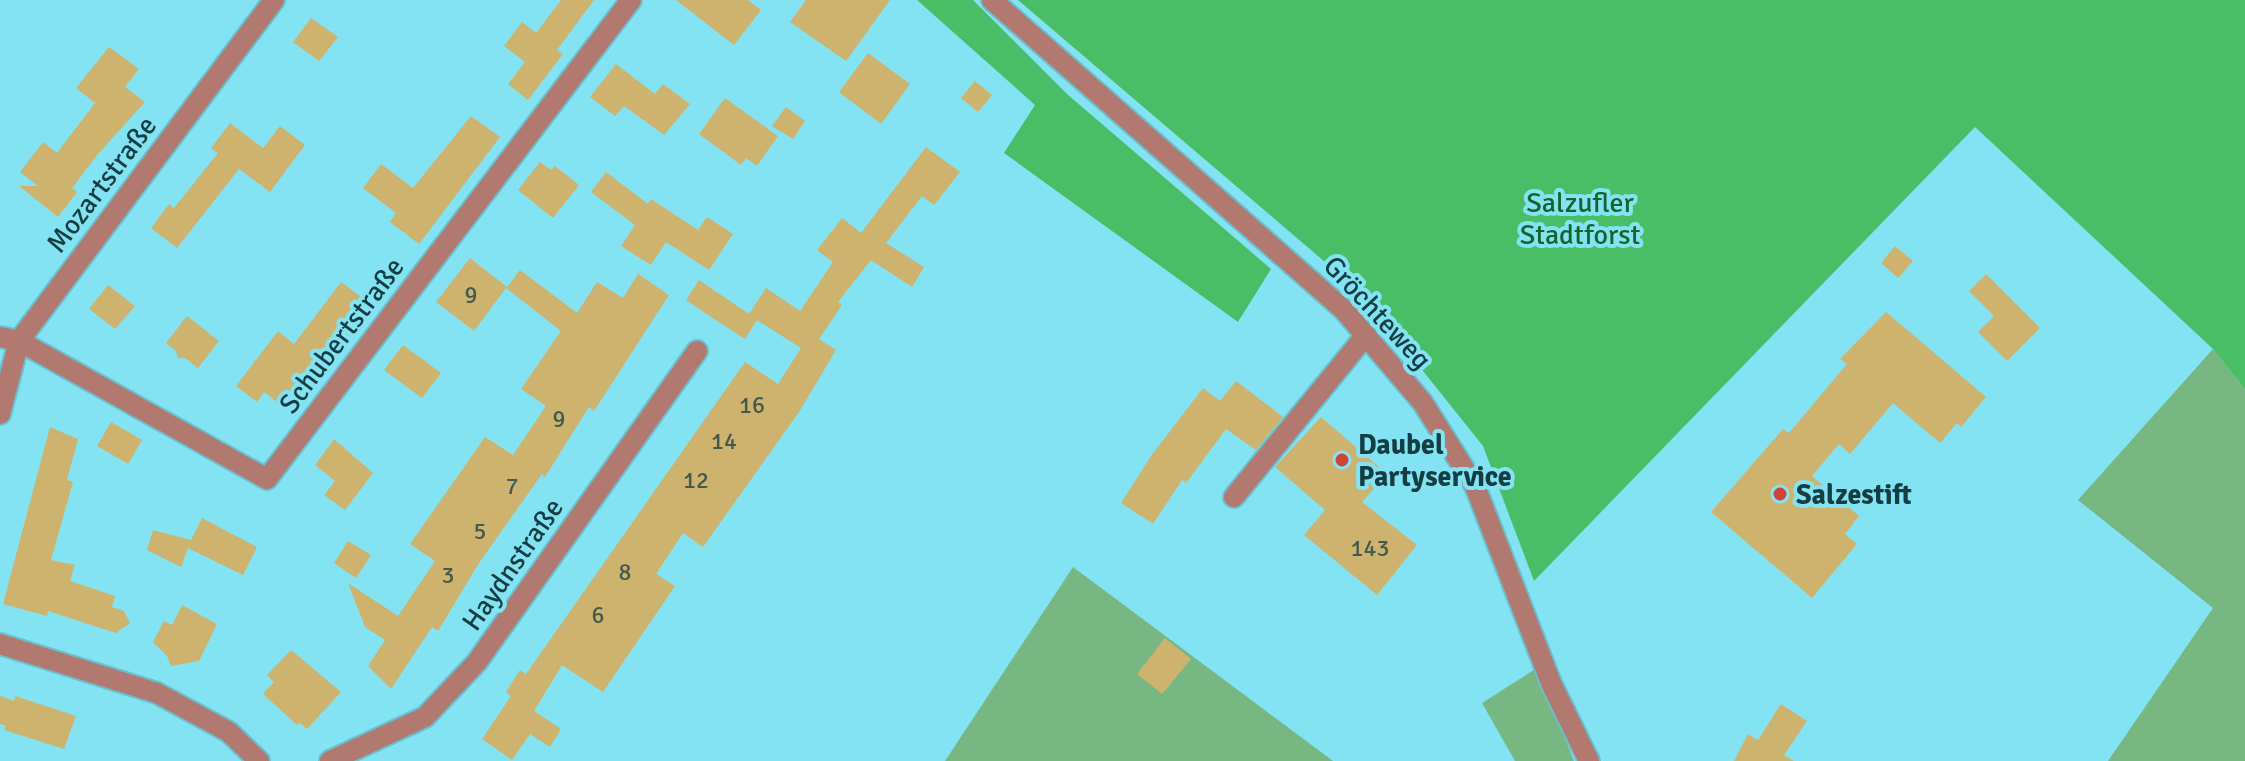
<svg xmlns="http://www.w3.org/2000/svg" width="2245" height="761" viewBox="0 0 2245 761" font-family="Signika,sans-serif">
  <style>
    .green { fill: #77b782 }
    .forest { fill: #4abe66 }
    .building { fill: #ceb36f }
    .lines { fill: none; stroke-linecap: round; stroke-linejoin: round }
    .minor-casing { stroke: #6bbfcc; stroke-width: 24 }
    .minor { stroke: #b27970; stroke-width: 20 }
    .poi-dot { fill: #d04337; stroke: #83e3f2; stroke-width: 3 }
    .labels { text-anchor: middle; stroke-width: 8; stroke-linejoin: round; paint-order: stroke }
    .number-label { font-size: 24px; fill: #435b4f }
    .street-label { font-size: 28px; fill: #153e44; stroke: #83e3f2 }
    .park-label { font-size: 28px; fill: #14642c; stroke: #83e3f2 }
    .poi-label { font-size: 28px; font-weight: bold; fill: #153e44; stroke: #83e3f2; text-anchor: start }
  </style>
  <rect width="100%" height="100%" fill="#83e3f2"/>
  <!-- green -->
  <g class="green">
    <path d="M2213 349 2245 389V761H2108L2213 608 2078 500Z"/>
    <path d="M1073 567 1333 761H945Z"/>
    <path d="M1537 668 1574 761H1515L1482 703Z"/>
  </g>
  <!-- forest -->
  <g class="forest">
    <path d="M917 0H973L1067 94 1271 269 1238 322 1004 153 1035 105Z"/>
    <path d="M1018 0H2245V389L2213 349 1975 127 1534 581 1483 446 1359 291Z"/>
  </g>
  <!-- building -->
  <g class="building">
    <path d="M561 0H594L557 50 563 54 528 100 508 84 525 62 504 46 522 22 536 33Z"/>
    <path d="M676 0H748L761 10 734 45Z"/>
    <path d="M806 0H890L846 61 790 22Z"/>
    <path d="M311 18 338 37 319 61 293 42Z"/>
    <path d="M109 47 139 69 125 87 145 102 98 154 72 188 77 192 58 217 19 186H38L20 172 43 142 57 153 95 103 76 88Z"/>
    <path d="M868 53 910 84 881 124 839 92Z"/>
    <path d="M616 64 655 94 663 84 690 104 664 135 624 106 615 116 590 97Z"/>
    <path d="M975 81 992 95 978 112 961 98Z"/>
    <path d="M725 98 778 136 757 166 746 158 741 165 699 134Z"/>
    <path d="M786 107 805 121 793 139 772 126Z"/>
    <path d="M471 116 500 137 419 244 390 222 396 213 363 188 381 164 413 188Z"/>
    <path d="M230 123 263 148 280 126 305 145 270 192 239 169 177 248 151 228 169 204 174 208 218 153 211 148Z"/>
    <path d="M926 147 960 172 934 205 922 196 886 243 924 267 912 287 871 260 838 302 842 305 819 339 836 350 799 412 703 547 683 533 656 574 675 586 603 692 562 665 534 711 561 729 550 747 530 734 512 760 482 739 511 696 506 692 520 670 526 674 745 362 778 384 801 348 757 320 745 339 708 315 686 300 699 280 749 314 766 288 800 311 833 262 817 250 842 218 861 233Z"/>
    <path d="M540 162 551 170 555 166 579 185 553 218 518 190Z"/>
    <path d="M606 172 648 204 651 199 698 230 707 217 733 234 709 270 666 242 651 265 621 246 635 225 591 192Z"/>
    <path d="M1895 246 1913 261 1898 278 1881 263Z"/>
    <path d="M470 258 507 287 520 270 577 313 597 282 623 298 638 274 669 295 594 411 589 407 545 477 542 474 479 563 438 631 432 627 391 689 368 666 385 640 365 627 348 583 398 616 435 561 410 544 485 437 513 455 546 406 521 389 561 331 506 288 474 331 436 302Z"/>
    <path d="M1986 274 2040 328 2007 361 1978 332 1994 316 1969 291Z"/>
    <path d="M341 282 372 305 333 354 328 350 302 384 308 388 290 412 264 392 257 402 236 386 278 331 294 344Z"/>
    <path d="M108 285 135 306 115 329 89 309Z"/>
    <path d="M1886 312 1986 397 1961 427 1957 423 1940 443 1893 403 1850 454 1839 444 1812 476 1859 516 1845 534 1857 544 1812 598 1711 512 1783 429 1789 433 1847 364 1840 359Z"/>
    <path d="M187 316 219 341 198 368 185 358H178L176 351 166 343Z"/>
    <path d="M403 345 441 373 422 398 384 370Z"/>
    <path d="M1236 381 1283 417 1256 450 1226 429 1186 483 1182 480 1153 524 1121 503 1151 456 1203 388 1220 401Z"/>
    <path d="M1321 417 1387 474 1362 502 1417 545 1377 595 1304 535 1325 510 1275 467Z"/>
    <path d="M111 422 142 440 128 464 97 446Z"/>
    <path d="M50 427 78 439 67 480 73 482 51 560 75 565 70 581 115 596 112 607 124 611 130 623 116 633 48 611 47 616 3 604Z"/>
    <path d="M334 439 373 473 345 510 324 495 335 481 315 465Z"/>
    <path d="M202 518 257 547 243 575 188 548 181 567 147 550 153 530 191 540 188 546Z"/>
    <path d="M348 541 371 555 356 578 334 563Z"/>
    <path d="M182 605 217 624 199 661 171 666 167 656 153 642 164 621 172 625Z"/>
    <path d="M1165 638 1191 659 1162 694 1137 674Z"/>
    <path d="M291 650 341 692 307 729 300 723 297 725 263 694 274 682 267 675Z"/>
    <path d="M0 696 14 701 15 696 76 716 64 749 4 730 6 726 0 724Z"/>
    <path d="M1781 704 1807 721 1784 755 1794 761H1734L1748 734 1758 740Z"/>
  </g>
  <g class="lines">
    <!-- minor casing -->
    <g class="minor-casing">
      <g id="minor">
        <path d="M992 0 1344 310 1423 403 1475 486 1551 683 1589 761"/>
        <path d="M0 337 19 341 267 479 631 0"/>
        <path d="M0 414 19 341 274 0"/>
        <path d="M1234 497 1366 335"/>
        <path d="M0 644 157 693 229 732 259 761"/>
        <path d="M330 761 425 717 477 662 697 351"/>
      </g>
    </g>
    <!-- minor -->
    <use href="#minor" class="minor"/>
  </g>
  <!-- markers -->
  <g class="poi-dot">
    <circle cx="1342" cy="460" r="8"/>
    <circle cx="1780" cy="494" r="8"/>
  </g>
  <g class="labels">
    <!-- number labels -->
    <g class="number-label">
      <text x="471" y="303">9</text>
      <text x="752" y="413">16</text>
      <text x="559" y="427">9</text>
      <text x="724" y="449">14</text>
      <text x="696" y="488">12</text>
      <text x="512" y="494">7</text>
      <text x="480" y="539">5</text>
      <text x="1370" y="556">143</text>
      <text x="625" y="580">8</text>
      <text x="448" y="583">3</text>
      <text x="598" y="623">6</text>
    </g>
    <!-- street labels -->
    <g class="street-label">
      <text transform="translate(101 184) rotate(-53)" y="10">Mozartstraße</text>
      <text transform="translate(1378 312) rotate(47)" y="10">Gröchteweg</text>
      <text transform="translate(341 335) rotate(-53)" y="10">Schubertstraße</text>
      <text transform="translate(512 564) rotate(-55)" y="10">Haydnstraße</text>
    </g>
    <!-- park labels -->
    <g class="park-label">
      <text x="1580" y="212">Salzufler<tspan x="1580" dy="32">Stadtforst</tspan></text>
    </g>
    <!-- poi labels -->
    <g class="poi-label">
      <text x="1358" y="454">Daubel<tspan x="1358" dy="32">Partyservice</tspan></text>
      <text x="1796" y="504">Salzestift</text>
    </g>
  </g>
</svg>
